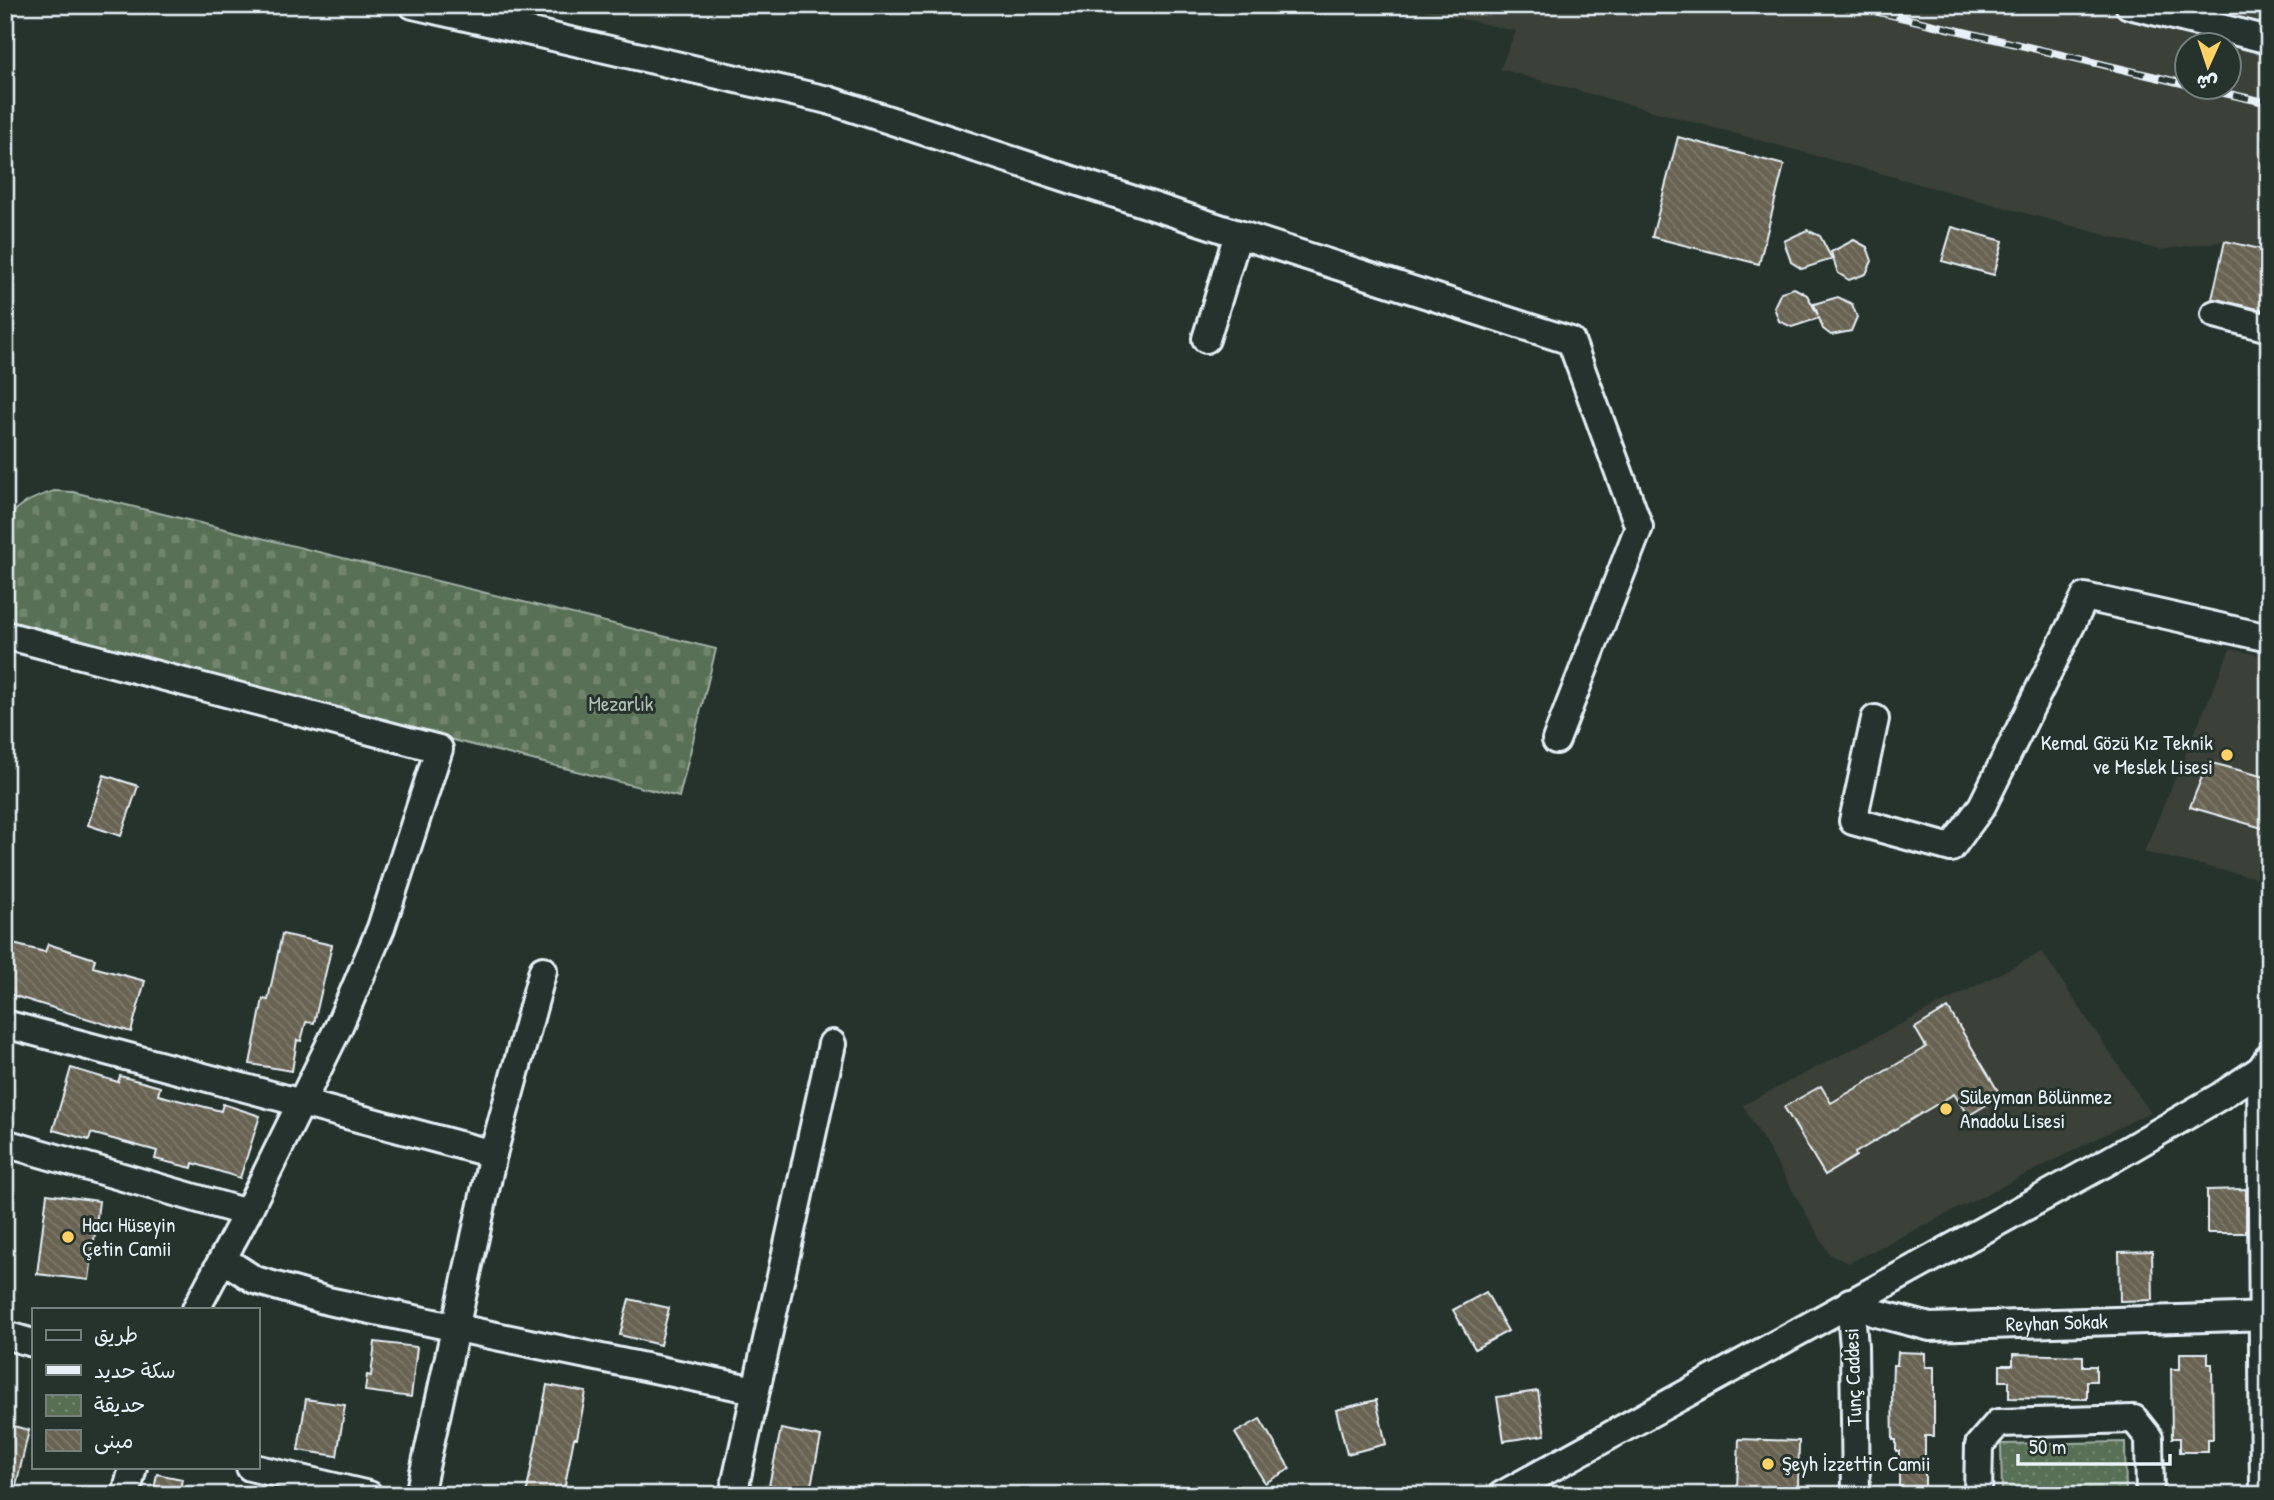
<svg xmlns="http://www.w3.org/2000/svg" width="2274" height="1500" viewBox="0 0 2274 1500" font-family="'Patrick Hand','Playpen Sans Arabic',sans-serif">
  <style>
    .built { fill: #3a4138; fill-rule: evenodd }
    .cemetery { fill: url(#cemetery-stones); stroke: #a0b0a6; stroke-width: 2 }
    .park { fill: url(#park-dots); stroke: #a0b0a6; stroke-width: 2 }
    .building { fill: url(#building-back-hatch); stroke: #e8f1f8; stroke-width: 2 }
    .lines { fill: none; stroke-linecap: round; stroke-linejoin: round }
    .minor-casing { stroke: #e8f1f8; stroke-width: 32 }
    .minor { stroke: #26332d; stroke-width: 26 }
    .rail-casing { stroke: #e8f1f8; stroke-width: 8 }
    .rail { stroke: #26332d; stroke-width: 5; stroke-dasharray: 16; stroke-linecap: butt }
    .poi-dot { fill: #ffd166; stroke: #26332d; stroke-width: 2.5 }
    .labels { text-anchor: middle; stroke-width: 6; stroke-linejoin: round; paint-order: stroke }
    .park-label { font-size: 21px; fill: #afbdb6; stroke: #26332d }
    .poi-label { font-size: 21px; fill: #e8f1f8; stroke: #26332d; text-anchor: start }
    .street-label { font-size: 21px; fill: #e8f1f8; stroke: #26332d }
  </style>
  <defs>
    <pattern id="cemetery-stones" width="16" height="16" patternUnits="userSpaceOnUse" patternTransform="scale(1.75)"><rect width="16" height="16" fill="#596f54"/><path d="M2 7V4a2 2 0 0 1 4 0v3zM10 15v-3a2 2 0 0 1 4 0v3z" fill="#71846d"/></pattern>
    <pattern id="park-dots" width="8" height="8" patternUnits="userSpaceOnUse" patternTransform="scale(1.75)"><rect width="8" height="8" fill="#596f54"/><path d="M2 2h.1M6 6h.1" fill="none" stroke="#71846d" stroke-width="1.8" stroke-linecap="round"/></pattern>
    <pattern id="building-back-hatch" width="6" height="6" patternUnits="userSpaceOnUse" patternTransform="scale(1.75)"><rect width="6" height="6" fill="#696352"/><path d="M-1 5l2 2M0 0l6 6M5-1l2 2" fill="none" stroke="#7e7a6c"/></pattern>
  </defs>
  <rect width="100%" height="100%" fill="#26332d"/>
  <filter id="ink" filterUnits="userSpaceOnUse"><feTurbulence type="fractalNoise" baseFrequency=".0143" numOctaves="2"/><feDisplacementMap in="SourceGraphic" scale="14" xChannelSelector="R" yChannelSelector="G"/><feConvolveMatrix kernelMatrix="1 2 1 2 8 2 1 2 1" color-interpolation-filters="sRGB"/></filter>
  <g filter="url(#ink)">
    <!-- built -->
    <g class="built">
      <path d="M1401 5H2269V249L2225 241 2160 250 1500 69 1516 31ZM2186 46H2228V88H2186Z"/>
      <path d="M2230 649 2269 657V881L2144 852Z"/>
      <path d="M2042 952 2150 1112 1849 1263 1830 1255 1743 1105Z"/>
    </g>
    <!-- cemetery -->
    <path class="cemetery" d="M54 491 73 492 716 649 679 797 5 627C5 608 1 537 6 524 14 504 36 497 54 491Z"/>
    <!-- park -->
    <path class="park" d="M2125 1442 2126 1495H2002L2001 1444Z"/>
    <!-- building -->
    <g class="building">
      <path d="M1678 137 1784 165 1759 264 1652 237Z"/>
      <path d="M1952 227 2003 241 1994 275 1942 261Z"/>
      <path d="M1807 230 1820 236 1832 259 1802 269 1791 262 1784 241Z"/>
      <path d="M1854 240 1867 247 1872 261 1866 274 1849 280 1838 273 1831 252Z"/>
      <path d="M2225 241 2269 251V285L2263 310 2212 299Z"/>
      <path d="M1794 288 1807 295 1818 315 1814 304 1838 297 1852 304 1857 317 1851 331 1831 335 1823 329 1819 318 1792 327 1779 321 1774 307 1781 292Z"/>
      <path d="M2208 762 2269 778V830L2190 807Z"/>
      <path d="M104 775 138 786 121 836 88 825Z"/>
      <path d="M282 934 332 945 314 1023 306 1022 301 1041 297 1040 292 1071 250 1064 263 999 268 1000Z"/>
      <path d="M5 942 45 952 48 944 95 959 93 967 145 981 131 1032 5 993Z"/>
      <path d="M1948 1008 2001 1096 1968 1116 1954 1094 1855 1153 1856 1156 1825 1175 1784 1107 1821 1086 1831 1103 1926 1047 1915 1028Z"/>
      <path d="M71 1068 118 1082 120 1076 160 1087 158 1095 221 1111 223 1104 260 1116 240 1178 193 1163 192 1168 155 1159 157 1151 91 1133 89 1140 53 1130Z"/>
      <path d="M2246 1189V1233H2207V1190Z"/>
      <path d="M47 1194 99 1201 89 1280 37 1274Z"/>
      <path d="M2152 1251 2153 1300 2120 1301 2119 1252Z"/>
      <path d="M1486 1292 1508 1331 1475 1349 1453 1310Z"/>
      <path d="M629 1299 669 1308 660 1345 620 1335Z"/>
      <path d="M375 1342 417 1347 411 1397 365 1391 367 1375 371 1376Z"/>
      <path d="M1898 1352 1925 1353V1367H1934V1436H1925V1495H1899V1451H1896V1440H1893L1892 1394 1893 1365H1897Z"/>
      <path d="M2180 1353H2208V1364H2212L2213 1439H2208V1452H2180V1438H2172L2171 1369H2180Z"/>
      <path d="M2013 1354 2083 1356V1366H2096V1381H2087V1399L2009 1398V1381H2000V1365H2013Z"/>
      <path d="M547 1385 586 1392 577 1438H574L563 1495H526Z"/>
      <path d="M1538 1391 1545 1435 1504 1441 1497 1397Z"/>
      <path d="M306 1399 345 1405 337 1456 298 1450Z"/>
      <path d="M1376 1400 1386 1444 1347 1454 1336 1410Z"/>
      <path d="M1260 1419 1290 1469 1265 1483 1235 1433Z"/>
      <path d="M5 1424 29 1430 14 1495H5Z"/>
      <path d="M781 1429 821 1437 809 1495H767Z"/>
      <path d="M1739 1439 1799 1441 1798 1489 1774 1488V1495H1757V1489L1737 1488Z"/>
      <path d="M157 1474 182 1479 179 1495H153Z"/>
    </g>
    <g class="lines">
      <!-- minor casing -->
      <g class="minor-casing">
        <g id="minor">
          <path d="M413 5 828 100 1238 234"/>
          <path d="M2129 5 2269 40"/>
          <path d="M2215 314 2269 328"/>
          <path d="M1206 339 1238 234 1571 341 1639 527 1556 740"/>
          <path d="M5 635 439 749 381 928 339 1026 247 1213 196 1309"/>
          <path d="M1875 719 1853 821 1951 848 1982 806 2085 597 2269 638"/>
          <path d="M5 1024 493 1154"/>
          <path d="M2261 1069 2264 1495"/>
          <path d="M5 1143 247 1213"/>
          <path d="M223 1259 255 1280 328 1301 755 1390"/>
          <path d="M5 1335 33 1343"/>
          <path d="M250 1467 369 1495"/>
          <path d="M126 1495 133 1467"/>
          <path d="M419 1495 493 1154 543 970"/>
          <path d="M733 1495 832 1044"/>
          <path d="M1502 1495 2107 1162 2219 1097 2261 1069 2269 1057"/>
          <path id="s1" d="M1856 1495 1854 1346 1850 1302 1876 1313 1930 1327 2269 1316"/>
          <path d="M1978 1495 1979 1445 1998 1423 2134 1419 2149 1438 2150 1495"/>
        </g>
      </g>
      <!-- minor -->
      <use href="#minor" class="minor"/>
      <!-- rail casing -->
      <g class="rail-casing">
        <g id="rail">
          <path d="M1849 5 2186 84"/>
          <path d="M2202 88 2269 103"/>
        </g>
      </g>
      <!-- rail -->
      <use href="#rail" class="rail"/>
    </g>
  </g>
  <!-- markers -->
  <g class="poi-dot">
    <circle cx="2227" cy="755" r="7"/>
    <circle cx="1946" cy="1109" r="7"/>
    <circle cx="68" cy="1237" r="7"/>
    <circle cx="1768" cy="1464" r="7"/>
  </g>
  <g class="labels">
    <!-- park labels -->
    <g class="park-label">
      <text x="621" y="711">Mezarlık</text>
    </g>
    <!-- poi labels -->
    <g class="poi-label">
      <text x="2213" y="750" text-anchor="end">Kemal Gözü Kız Teknik<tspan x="2213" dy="24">ve Meslek Lisesi</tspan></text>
      <text x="1960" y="1104">Süleyman Bölünmez<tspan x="1960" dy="24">Anadolu Lisesi</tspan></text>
      <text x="82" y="1232">Hacı Hüseyin<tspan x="82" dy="24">Çetin Camii</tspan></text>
      <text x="1782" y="1471">Şeyh İzzettin Camii</text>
    </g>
    <!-- street labels -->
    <g class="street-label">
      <text dy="7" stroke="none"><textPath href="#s1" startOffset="404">Reyhan Sokak</textPath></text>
      <text transform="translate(1853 1377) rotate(-92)" y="7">Tunç Caddesi</text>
    </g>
  </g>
  <!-- margin -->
  <rect width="2274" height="1500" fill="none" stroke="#26332d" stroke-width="28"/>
  <rect x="14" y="14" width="2246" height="1472" fill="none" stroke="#e8f1f8" stroke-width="2.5" filter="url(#ink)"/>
  <!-- legend -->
  <rect x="32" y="1308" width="228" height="161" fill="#26332d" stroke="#747f7e" stroke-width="2"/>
  <rect x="46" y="1330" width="35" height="10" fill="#26332d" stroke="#747f7e" stroke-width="2"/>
  <text x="94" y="1342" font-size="21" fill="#e8f1f8">طريق</text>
  <rect x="46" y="1365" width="35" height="10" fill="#e8f1f8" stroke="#747f7e" stroke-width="2"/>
  <text x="94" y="1378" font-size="21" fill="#e8f1f8">سكة حديد</text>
  <rect x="46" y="1395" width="35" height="21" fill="url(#park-dots)" stroke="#747f7e" stroke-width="2"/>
  <text x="94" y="1412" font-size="21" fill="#e8f1f8">حديقة</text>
  <rect x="46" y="1430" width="35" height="21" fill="url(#building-back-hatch)" stroke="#747f7e" stroke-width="2"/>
  <text x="94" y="1448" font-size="21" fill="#e8f1f8">مبنى</text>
  <!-- north arrow -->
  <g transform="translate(2208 66) rotate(183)"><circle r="33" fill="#26332d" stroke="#747f7e" stroke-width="2"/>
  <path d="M0-5L12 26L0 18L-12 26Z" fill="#ffd166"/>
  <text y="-10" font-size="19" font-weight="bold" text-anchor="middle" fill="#e8f1f8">ش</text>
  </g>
  <!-- scale -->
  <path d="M2018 1454v10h152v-10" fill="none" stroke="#e8f1f8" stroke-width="3.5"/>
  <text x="2029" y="1454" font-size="21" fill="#e8f1f8" stroke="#26332d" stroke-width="5" paint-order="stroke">50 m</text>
</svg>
